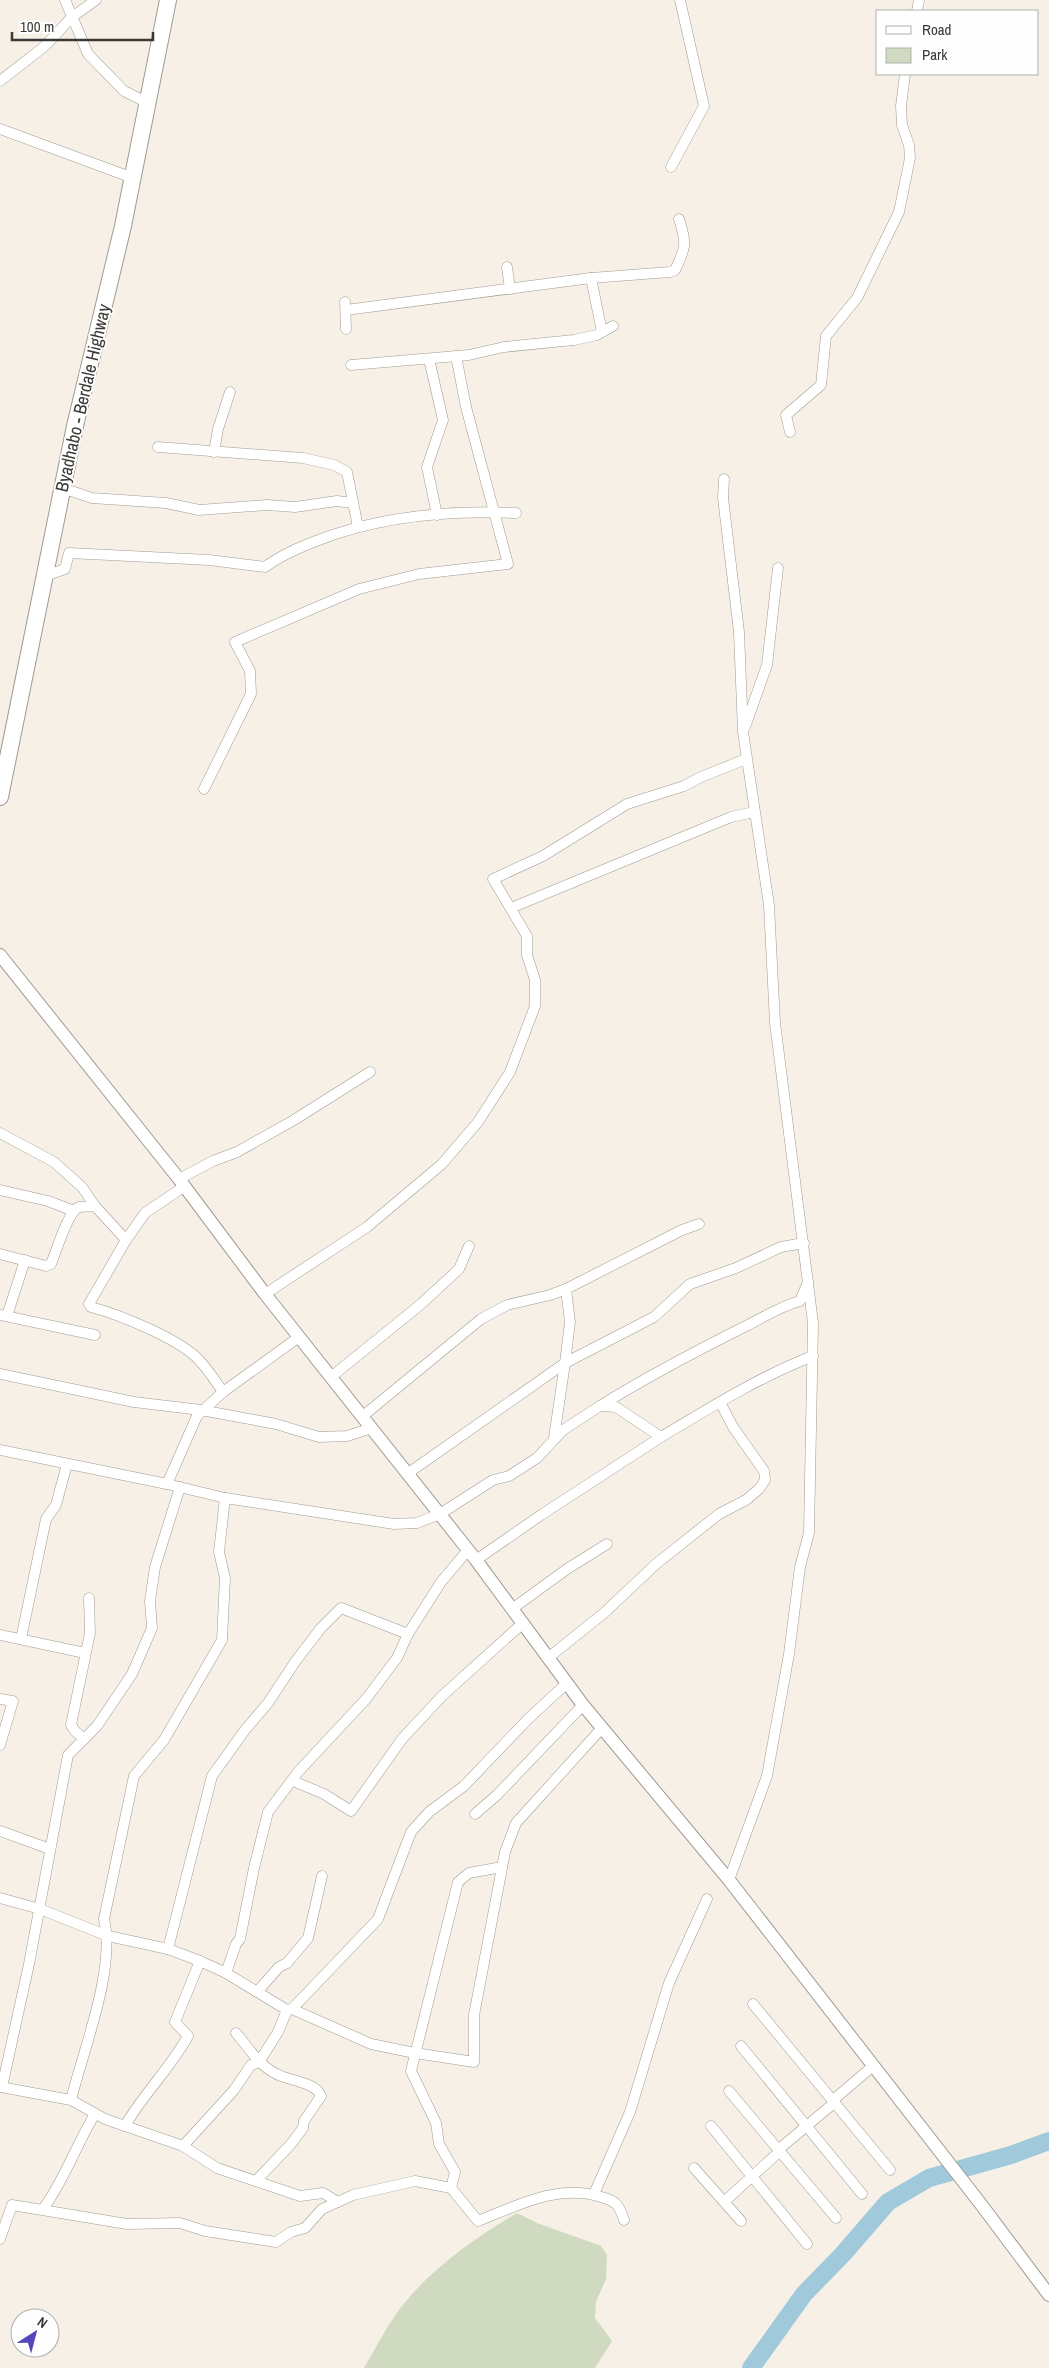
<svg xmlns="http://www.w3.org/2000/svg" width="1049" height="2368" viewBox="0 0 1049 2368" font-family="'Archivo Narrow',sans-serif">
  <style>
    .green { fill: #cfdac0 }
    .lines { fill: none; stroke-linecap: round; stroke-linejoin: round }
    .river { stroke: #a0c9db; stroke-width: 18 }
    .minor-casing { stroke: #a09b91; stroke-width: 11 }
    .tertiary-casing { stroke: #a09b91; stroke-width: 14 }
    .primary-casing { stroke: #a09b91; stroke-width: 18 }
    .minor { stroke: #fff; stroke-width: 10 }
    .tertiary { stroke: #fff; stroke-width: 12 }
    .primary { stroke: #fff; stroke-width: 16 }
    .labels { text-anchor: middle; stroke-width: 4; stroke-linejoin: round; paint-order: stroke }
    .street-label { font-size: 18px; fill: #3b3935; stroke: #fefefe }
  </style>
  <rect width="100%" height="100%" fill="#f6f0e6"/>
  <!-- green -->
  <path class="green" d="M517 2213 537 2223 593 2243 601 2246 607 2255 606 2279 596 2302 595 2318 612 2341 595 2368H364C376 2348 387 2325 402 2306 433 2267 475 2238 517 2213Z"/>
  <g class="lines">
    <!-- river -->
    <path class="river" d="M751 2368 804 2294 843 2254 888 2202 929 2178 1011 2155 1049 2141"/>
    <!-- minor casing -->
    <g class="minor-casing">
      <g id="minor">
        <path d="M65 0 88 54 124 91 148 103"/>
        <path d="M917 11 919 0"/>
        <path d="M0 81 45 46 72 17 96 0"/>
        <path d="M0 129 133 178"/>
        <path d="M671 167 704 106 680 0"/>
        <path d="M507 267 510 289"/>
        <path d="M591 278 602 332"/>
        <path d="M345 302 346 329"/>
        <path d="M346 310 591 278 670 272 675 270C686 248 687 243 679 219"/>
        <path d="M429 359 443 420 427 467 437 515"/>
        <path d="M351 365 469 355 504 347 574 340 597 335 613 326"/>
        <path d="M790 432 786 415 821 385 826 336 857 298 899 212 910 158 909 145 902 125 901 106 905 74"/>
        <path d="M158 447 303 458 334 465 347 472 358 527"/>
        <path d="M214 452 218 429 230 392"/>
        <path d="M724 479 723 498 739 632 743 732 769 905 775 1023 813 1323 809 1533 800 1567 789 1654 767 1776 729 1880"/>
        <path d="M62 488 92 498 166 503 199 510 267 505 295 507 337 501 352 503"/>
        <path d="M45 576 65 569 69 553 209 560 265 567C281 555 298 548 316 541 380 516 448 510 516 513"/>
        <path d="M745 727 767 665 778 568"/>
        <path d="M204 789 251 694 250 671 235 642 359 589 419 574 508 564 466 407 456 356"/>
        <path d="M511 908 731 817 754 812"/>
        <path d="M0 1133 54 1162 82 1187 95 1206"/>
        <path d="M179 1179 213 1161 237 1152 294 1120 370 1072"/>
        <path d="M0 1190 48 1201 74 1211"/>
        <path d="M126 1240 89 1304 91 1307C120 1315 172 1336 195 1356 206 1366 214 1379 223 1392L299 1337"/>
        <path d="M0 1254 46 1266 51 1264C56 1252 68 1211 79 1207 84 1206 90 1207 95 1206L126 1240 145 1213 185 1186"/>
        <path d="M265 1294 367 1227 442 1164 478 1122 510 1072 535 1006V980L527 955V936L493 879 543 856 627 804 684 786 701 777 746 759"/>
        <path d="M0 1315 95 1335"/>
        <path d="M7 1316 25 1260"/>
        <path d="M0 1374 134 1402 201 1410 276 1424 319 1437 347 1436 372 1428"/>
        <path d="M331 1377 420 1305 459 1269 469 1246"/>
        <path d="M600 1406C648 1376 698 1350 748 1325 766 1316 781 1306 800 1301L808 1282"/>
        <path d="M363 1416 481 1319 507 1305 550 1295 566 1289 682 1230 699 1224"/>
        <path d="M554 1438 565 1363 654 1317 690 1284 736 1268 781 1247 804 1243"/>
        <path d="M0 1450 167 1484 225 1498 394 1524 417 1523 440 1514 493 1480 509 1476 537 1458 563 1430 600 1406 616 1407 661 1437C711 1407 759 1377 813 1356"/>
        <path d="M407 1474 565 1363 570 1322 566 1289"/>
        <path d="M167 1484 197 1416 223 1392"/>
        <path d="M476 1560 541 1515 661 1437"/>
        <path d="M512 1609 567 1569 607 1544"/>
        <path d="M0 1635 85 1653"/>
        <path d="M21 1639 46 1519 56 1505 67 1464"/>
        <path d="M548 1658 604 1613 656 1564 719 1514 746 1500 759 1489 765 1480 764 1471 733 1427 720 1402"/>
        <path d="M0 1699 13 1701 0 1745"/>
        <path d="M84 1739 75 1731 71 1725 90 1633 89 1598"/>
        <path d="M293 1781 324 1794 351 1811 402 1739 442 1696 523 1623"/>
        <path d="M475 1814 497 1795 583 1705"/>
        <path d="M0 1831 50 1849"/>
        <path d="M0 1898 40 1909 108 1936 168 1949 200 1961 226 1973 287 2010 292 2009 371 2044 415 2053 474 2062V2015L505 1852 516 1823 602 1728"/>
        <path d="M168 1949 212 1776 245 1730 268 1703 295 1662 321 1628 341 1608 408 1634"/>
        <path d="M226 1973 236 1944 240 1939 254 1868 268 1812 298 1772 366 1699 397 1658 408 1634 441 1582 468 1550"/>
        <path d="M257 1992 279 1967 287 1963 308 1938 322 1876"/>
        <path d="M753 2004 890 2170"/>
        <path d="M292 2009 378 1919 411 1832 429 1812 464 1786 528 1719 567 1683"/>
        <path d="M236 2033C250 2049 260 2068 281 2076 293 2081 316 2083 321 2096L304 2121 303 2128 291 2144 256 2181"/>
        <path d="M741 2046 862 2194"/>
        <path d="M0 2087 71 2100 105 2119 183 2146 217 2168 300 2196 323 2193 338 2202"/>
        <path d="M2 2087 29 1964 68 1755 97 1726 132 1674 152 1628 150 1601 155 1567 180 1487"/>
        <path d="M729 2091 836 2218"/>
        <path d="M71 2100C83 2050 116 1970 104 1919L134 1776 164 1740 222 1640 225 1578 219 1552 225 1498"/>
        <path d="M832 2101 873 2066"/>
        <path d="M125 2126C143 2094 170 2069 188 2036L175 2022 200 1961"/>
        <path d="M711 2126 807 2244"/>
        <path d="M183 2146 234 2090 251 2065 259 2062 278 2032 287 2010"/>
        <path d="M778 2150 834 2103"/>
        <path d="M694 2168 741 2221"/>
        <path d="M451 2188 455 2172 439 2144 436 2123 411 2071 458 1882 469 1873 502 1867"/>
        <path d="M594 2194 630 2112 669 1983 707 1899"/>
        <path d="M725 2201 779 2152"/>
        <path d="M43 2209C65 2179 76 2145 95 2114"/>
        <path d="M0 2239 12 2205 127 2224 180 2223 205 2231 276 2242 291 2232 305 2228 322 2209 338 2202 353 2195 415 2181 451 2188 478 2221C516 2206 560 2183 601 2197 606 2198 611 2200 615 2203 620 2207 622 2214 624 2220"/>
      </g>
    </g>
    <!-- tertiary casing -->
    <g class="tertiary-casing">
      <path id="tertiary" d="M0 955 179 1179 265 1294 476 1560 583 1705 729 1880 980 2203 1049 2295"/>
    </g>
    <!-- primary casing -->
    <g class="primary-casing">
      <path id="primary" d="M0 797 75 426 123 226 168 0"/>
    </g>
    <!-- minor -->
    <use href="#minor" class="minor"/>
    <!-- tertiary -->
    <use href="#tertiary" class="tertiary"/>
    <!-- primary -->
    <use href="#primary" class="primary"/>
  </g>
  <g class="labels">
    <!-- street labels -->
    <g class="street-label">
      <text transform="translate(83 398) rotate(-77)" y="6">Byadhabo - Berdale Highway</text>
    </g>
  </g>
  <!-- legend -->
  <rect x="876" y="10" width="162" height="65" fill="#fefefe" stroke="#b0afae"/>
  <rect x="886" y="26" width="25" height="8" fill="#ffffff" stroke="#b0afae"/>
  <text x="922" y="35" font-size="15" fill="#3b3935">Road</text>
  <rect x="886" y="48" width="25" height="15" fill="#cfdac0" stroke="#b0afae"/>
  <text x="922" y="60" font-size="15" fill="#3b3935">Park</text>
  <!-- north arrow -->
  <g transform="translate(35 2333) rotate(36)"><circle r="24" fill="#fefefe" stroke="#b0afae"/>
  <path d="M0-4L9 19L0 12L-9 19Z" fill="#5546be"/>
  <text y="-8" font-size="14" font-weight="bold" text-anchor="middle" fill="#3b3935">N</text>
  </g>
  <!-- scale -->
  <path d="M12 32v8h141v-8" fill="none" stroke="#3b3935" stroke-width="2.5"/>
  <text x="20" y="32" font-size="15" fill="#3b3935" stroke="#fefefe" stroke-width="4" paint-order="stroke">100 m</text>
</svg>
